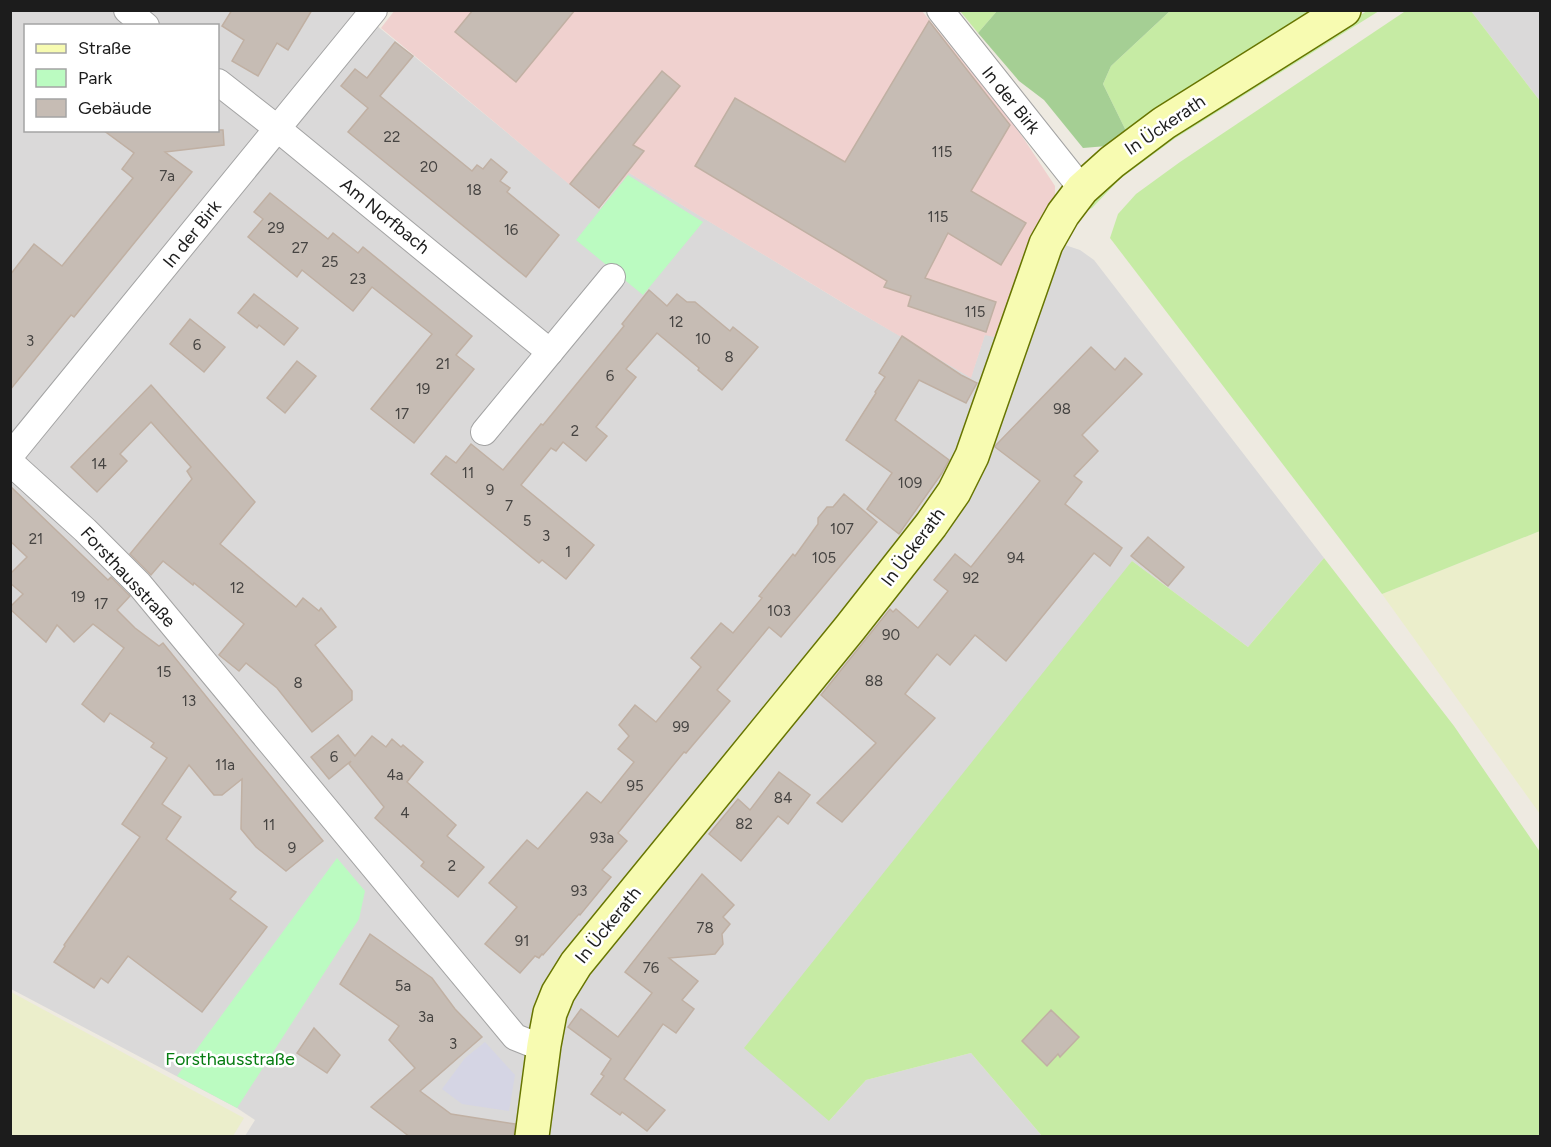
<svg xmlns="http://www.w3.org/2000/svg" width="1551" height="1147" viewBox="0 0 1551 1147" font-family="Figtree,sans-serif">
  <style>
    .residential { fill: #dad9d9; fill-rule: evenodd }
    .commercial { fill: #f0d1cf }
    .farmland { fill: #ebeecb }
    .grass { fill: #c6eba4 }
    .forest { fill: #a5cf94 }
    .park { fill: #bbfbc1 }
    .plaza { fill: #d5d5e4 }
    .building { fill: #c6bcb4; stroke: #c0b0a3; stroke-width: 1.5 }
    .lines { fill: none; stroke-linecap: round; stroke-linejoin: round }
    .street-casing { stroke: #a3a3a3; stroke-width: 28 }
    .secondary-casing { stroke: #677501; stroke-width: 36 }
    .street { stroke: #fff; stroke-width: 26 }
    .secondary { stroke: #f7fbb1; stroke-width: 33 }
    .labels { text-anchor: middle; stroke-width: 5; stroke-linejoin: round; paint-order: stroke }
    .number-label { font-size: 15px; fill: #464442 }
    .street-label { font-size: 18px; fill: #1c1c1c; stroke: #fff }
    .park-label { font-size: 18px; fill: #077d12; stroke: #fff }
  </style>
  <rect width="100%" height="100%" fill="#eeeae1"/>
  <!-- residential -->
  <g class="residential">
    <path d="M10 11H359L600 209 628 172 845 304 971 377 985 334 998 338 1038 236 1080 250 1094 260 1324 558 1248 647 1132 561 829 1121 866 1080 971 1053 1042 1136H245L255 1120 237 1108 11 989ZM26 26H218V130H26Z"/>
    <path d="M1471 11H1540V101Z"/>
  </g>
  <!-- commercial -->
  <path class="commercial" d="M395 10 922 11 1016 127 1055 186V195L1048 213 998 338 985 335 971 378 845 304 629 173 599 209 381 28Z"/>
  <!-- farmland -->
  <g class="farmland">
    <path d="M1540 531V814L1382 594Z"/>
    <path d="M11 992 244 1118 233 1136H11Z"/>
  </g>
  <!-- grass -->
  <g class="grass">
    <path d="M1407 10 1471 11 1540 101V531L1382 594 1110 238 1118 214 1136 194 1180 162Z"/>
    <path d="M960 11H997L978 33Z"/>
    <path d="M1170 11H1317L1127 133 1103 84 1111 66Z"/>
    <path d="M1367 11H1379L1174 139 1120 179 1092 208 1088 210 1086 209V207L1128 166 1261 76Z"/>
    <path d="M1324 558 1454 726 1540 852V1136H1042L971 1053 866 1080 829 1121 744 1048 1132 561 1248 647Z"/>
  </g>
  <!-- forest -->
  <path class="forest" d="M997 11H1170L1111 66 1103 84 1127 133 1107 146 1083 148 1044 100 1019 81 978 33Z"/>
  <!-- park -->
  <g class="park">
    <path d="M628 175 703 222 643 295 576 240Z"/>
    <path d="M337 858 365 891 359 919 237 1108 177 1076Z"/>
  </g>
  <!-- plaza -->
  <path class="plaza" d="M485 1042 515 1075 509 1111 462 1104 442 1089 465 1058Z"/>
  <!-- building -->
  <g class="building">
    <path d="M232 10H312L288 50 277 43 258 76 232 61 244 40 222 26Z"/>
    <path d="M473 10H575L516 82 455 32Z"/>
    <path d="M929 21 1010 125 971 191 1026 223 1001 265 948 233 925 278 996 302 986 332 908 306 911 296 884 287 887 281 695 166 735 98 845 162Z"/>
    <path d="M395 42 413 56 380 96 472 171 477 165 483 169 491 159 507 172 500 181 510 188 507 192 559 235 526 277 348 132 368 108 341 86 355 69 367 78Z"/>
    <path d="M662 71 680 86 633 145 644 151 599 208 570 184Z"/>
    <path d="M103 130H223L224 145 165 152 192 172 74 317 71 315 10 390V275L34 244 62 266 133 178 122 169 134 153Z"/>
    <path d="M270 193 328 239 333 233 358 253 363 247 472 336 456 355 474 369 414 443 371 409 432 334 372 287 353 311 302 270 297 277 248 237 263 219 254 212Z"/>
    <path d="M649 290 667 306 677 294 687 302H695L730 331 733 327 758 347 722 390 698 370 699 368 657 333 626 369 636 377 596 427 607 436 586 461 563 442 556 451 551 448 521 485 594 545 566 579 542 560 539 563 431 474 446 456 456 463 471 444 503 470 541 424 543 425 624 326 622 324Z"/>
    <path d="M254 294 298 328 284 345 259 325 257 328 238 313Z"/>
    <path d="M190 319 225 347 204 372 170 344Z"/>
    <path d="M902 336 961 375 977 383 966 403 919 380 895 420 949 460 942 473 899 534 867 509 892 473 846 440 876 393 875 392 885 377 879 373Z"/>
    <path d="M1091 347 1115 370 1125 358 1142 374 1082 435 1098 451 1074 476 1082 482 1065 504 1122 548 1110 566 1094 553 1006 661 975 635 950 665 937 654 905 694 935 718 842 822 817 803 876 743 821 695 890 609 893 612 896 609 918 628 948 591 934 580 955 554 971 567 1040 481 995 447V446Z"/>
    <path d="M297 361 316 376 285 413 267 398Z"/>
    <path d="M151 385 255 502 220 544 296 607 303 598 319 611 321 608 336 627 315 645 352 691V700L312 732 277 688 246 663 239 671 219 655 244 624 194 583 193 585 163 561 151 575 130 554 192 479 187 471 191 467 151 422 120 454 127 461 97 492 71 467Z"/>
    <path d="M10 486 108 580 111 577 130 596 117 610 135 628 159 646 163 643 323 841 286 871 256 847 241 829 242 779 222 795H214L189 765 162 804 181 817 166 839 234 891 236 892 230 899 267 927 202 1012 128 956 108 983 101 978 94 988 54 962 65 946 64 945 140 837 122 824 167 758 151 747 154 743 110 713 104 722 82 704 124 648 93 624 74 642 57 625 46 642 10 609V607L23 594 10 583V574L27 557 10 541Z"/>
    <path d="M844 494 877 522 781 637 769 627 717 690 730 701 686 753 684 752 618 833 627 841 602 870 611 877 580 915 579 914 543 955 542 954 539 958 535 956 520 973 485 944 517 907 489 883 527 840 538 849 587 792 601 803 634 762 618 749 629 736 619 725 635 705 656 722 701 667 691 658 721 623 733 633 762 598 759 596 793 554 795 556 818 524V518L827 507H833Z"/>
    <path d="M1148 537 1184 567 1168 586 1131 556Z"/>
    <path d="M338 735 355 756 372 736 386 747 392 739 401 747 403 745 423 762 407 782 456 825 447 836 484 867 458 897 421 866 424 862 375 818 384 807 349 764 351 761 329 779 311 757Z"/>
    <path d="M779 772 810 795 788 824 778 816 741 861 709 834 738 799 750 810Z"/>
    <path d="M702 874 734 905 723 917 730 924 722 934 723 944 715 954 669 958 698 981 682 1000 694 1009 676 1033 663 1024 624 1079 665 1110 647 1131 622 1112 620 1115 591 1094 604 1076 601 1074 611 1059 568 1027 581 1009 618 1037 652 993 625 972Z"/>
    <path d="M370 934 432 978 455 1009 482 1037 420 1091 451 1114 515 1124 514 1137H410L371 1107 415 1068 389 1040 399 1026 340 984Z"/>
    <path d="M1051 1010 1079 1037 1060 1057 1058 1054 1047 1066 1022 1041Z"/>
    <path d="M314 1028 340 1055 327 1073 297 1053Z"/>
  </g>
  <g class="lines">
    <!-- street casing -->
    <g class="street-casing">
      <g id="street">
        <path d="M127 10 146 26"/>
        <path d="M940 10 1082 189"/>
        <path d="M218 82 278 129 550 352"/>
        <path d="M484 432 612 277"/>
        <path d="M10 456 374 10"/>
        <path d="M10 462 85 530 139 584 515 1037 530 1043 544 1045"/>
      </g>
    </g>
    <!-- secondary casing -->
    <g class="secondary-casing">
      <path id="secondary" d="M532 1136 544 1045 550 1013 558 993 576 964 850 628 931 525 954 492 972 456 1046 244 1063 214 1082 189 1112 162 1164 123 1344 10"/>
    </g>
    <!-- street -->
    <use href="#street" class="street"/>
    <!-- secondary -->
    <use href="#secondary" class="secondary"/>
  </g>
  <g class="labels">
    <!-- number labels -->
    <g class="number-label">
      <text x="392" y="142">22</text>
      <text x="942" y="157">115</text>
      <text x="429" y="172">20</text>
      <text x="167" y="181">7a</text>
      <text x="474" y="195">18</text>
      <text x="938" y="222">115</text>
      <text x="276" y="233">29</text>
      <text x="511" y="235">16</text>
      <text x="300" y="253">27</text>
      <text x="330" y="267">25</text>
      <text x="358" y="284">23</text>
      <text x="975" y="317">115</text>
      <text x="676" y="327">12</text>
      <text x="703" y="344">10</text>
      <text x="30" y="346">3</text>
      <text x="197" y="350">6</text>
      <text x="729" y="362">8</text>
      <text x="443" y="369">21</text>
      <text x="610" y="381">6</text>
      <text x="423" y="394">19</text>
      <text x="1062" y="414">98</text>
      <text x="402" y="419">17</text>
      <text x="575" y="436">2</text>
      <text x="99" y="469">14</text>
      <text x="468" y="478">11</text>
      <text x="910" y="488">109</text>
      <text x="490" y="495">9</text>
      <text x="509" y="511">7</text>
      <text x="527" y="526">5</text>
      <text x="842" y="534">107</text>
      <text x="546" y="541">3</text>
      <text x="36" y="544">21</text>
      <text x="568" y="557">1</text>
      <text x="824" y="563">105</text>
      <text x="1016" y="563">94</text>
      <text x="971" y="583">92</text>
      <text x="237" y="593">12</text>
      <text x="78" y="602">19</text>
      <text x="101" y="609">17</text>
      <text x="779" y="616">103</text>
      <text x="891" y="640">90</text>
      <text x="164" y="677">15</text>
      <text x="874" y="686">88</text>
      <text x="298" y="688">8</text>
      <text x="189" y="706">13</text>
      <text x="681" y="732">99</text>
      <text x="334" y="762">6</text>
      <text x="225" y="770">11a</text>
      <text x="395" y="780">4a</text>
      <text x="635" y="791">95</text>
      <text x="783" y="803">84</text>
      <text x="405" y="818">4</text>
      <text x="744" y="829">82</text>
      <text x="269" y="830">11</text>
      <text x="602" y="843">93a</text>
      <text x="292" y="853">9</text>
      <text x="452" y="871">2</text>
      <text x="579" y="896">93</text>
      <text x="705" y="933">78</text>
      <text x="522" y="946">91</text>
      <text x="651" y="973">76</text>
      <text x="403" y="991">5a</text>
      <text x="426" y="1022">3a</text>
      <text x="453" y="1049">3</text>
    </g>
    <!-- street labels -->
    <g class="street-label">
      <text transform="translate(1011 100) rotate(51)" y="6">In der Birk</text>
      <text transform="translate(1165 125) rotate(-34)" y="6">In Ückerath</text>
      <text transform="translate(385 216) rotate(39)" y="6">Am Norfbach</text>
      <text transform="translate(192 234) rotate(-51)" y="6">In der Birk</text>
      <text transform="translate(913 547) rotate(-53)" y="6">In Ückerath</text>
      <text transform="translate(128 577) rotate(47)" y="6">Forsthausstraße</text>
      <text transform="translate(608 925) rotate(-51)" y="6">In Ückerath</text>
    </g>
    <!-- park labels -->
    <g class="park-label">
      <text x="230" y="1065">Forsthausstraße</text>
    </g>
  </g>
  <!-- border -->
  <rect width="1551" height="1147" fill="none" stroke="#1c1c1c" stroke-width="24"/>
  <!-- legend -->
  <rect x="24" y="24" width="195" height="108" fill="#ffffff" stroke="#a4a4a4" stroke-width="1.5"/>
  <rect x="36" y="44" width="30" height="9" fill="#f7fbb1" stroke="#a4a4a4" stroke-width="1.5"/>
  <text x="78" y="54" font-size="18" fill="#1c1c1c">Straße</text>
  <rect x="36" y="69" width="30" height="18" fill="#bbfbc1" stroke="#a4a4a4" stroke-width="1.5"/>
  <text x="78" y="84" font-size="18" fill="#1c1c1c">Park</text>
  <rect x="36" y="99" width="30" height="18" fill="#c6bcb4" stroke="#a4a4a4" stroke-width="1.5"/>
  <text x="78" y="114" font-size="18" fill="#1c1c1c">Gebäude</text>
</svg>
